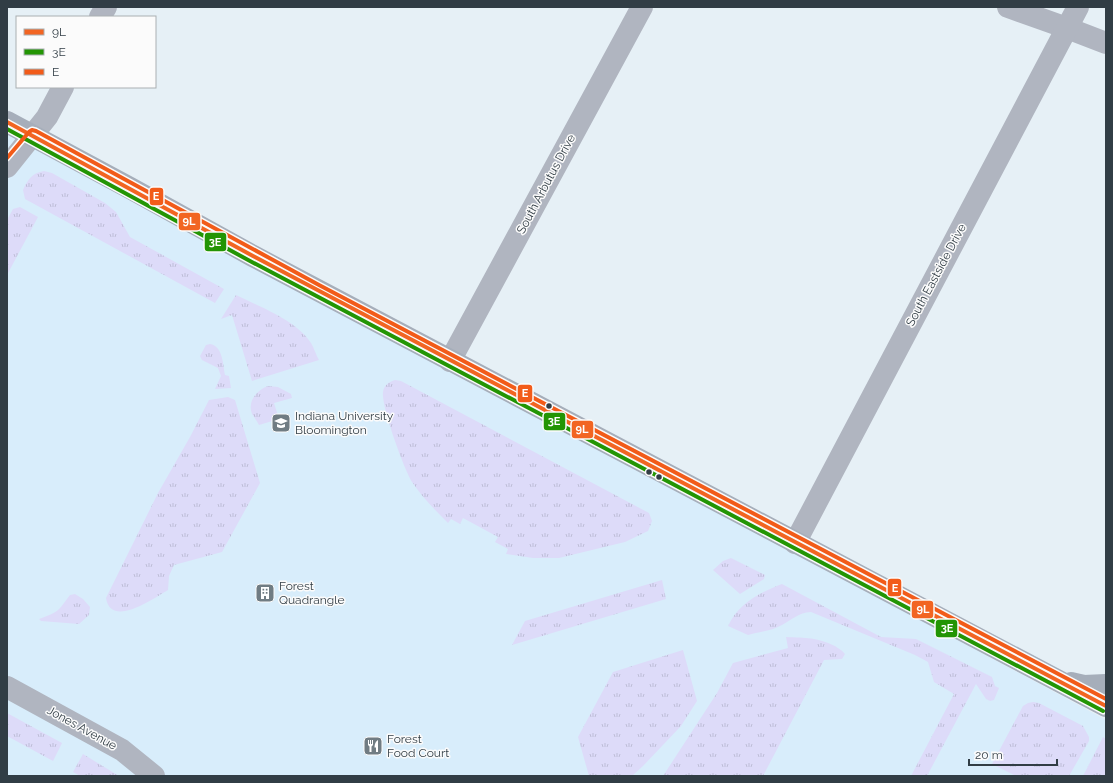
<svg xmlns="http://www.w3.org/2000/svg" width="1113" height="783" viewBox="0 0 1113 783" font-family="Raleway,sans-serif">
  <style>
    .built { fill: #d8edfb }
    .grass { fill: url(#grass-tufts) }
    .lines { fill: none; stroke-linecap: round; stroke-linejoin: round }
    .minor { stroke: #b0b5c0; stroke-width: 22 }
    .primary { stroke: #a6aeba; stroke-width: 22 }
    .bus-1-casing { stroke: #fbfbfb; stroke-width: 7 }
    .bus-2-casing { stroke: #fbfbfb; stroke-width: 7 }
    .bus-3-casing { stroke: #fbfbfb; stroke-width: 7 }
    .bus-1 { stroke: #f26522; stroke-width: 4 }
    .bus-2 { stroke: #239504; stroke-width: 4 }
    .bus-3 { stroke: #f25b19; stroke-width: 4 }
    .bus-dot { fill: #313d45; stroke: #fbfbfb; stroke-width: 1.5 }
    .labels { text-anchor: middle; stroke-width: 3; stroke-linejoin: round; paint-order: stroke }
    .street-label { font-size: 12px; fill: #313d45; stroke: #fbfbfb }
    .poi-label { font-size: 12px; fill: #313d45; stroke: #fbfbfb; text-anchor: start }
    .line-badge { stroke: #fbfbfb; stroke-width: 1.5 }
    .badge-label { font-size: 11px; text-anchor: middle; font-weight: bold; fill: #fff }
  </style>
  <defs>
    <pattern id="grass-tufts" width="24" height="20" patternUnits="userSpaceOnUse"><rect width="24" height="20" fill="#dddbf9"/><path d="M3 7l-1-3M5 7V3M7 7l1-3M15 17l-1-3M17 17v-4M19 17l1-3" fill="none" stroke="#bebdd7"/></pattern>
  </defs>
  <rect width="100%" height="100%" fill="#e6f0f6"/>
  <!-- built -->
  <path class="built" d="M7 126 1106 720V776H7Z"/>
  <!-- grass -->
  <g class="grass">
    <path d="M44 171 52 173 105 203 116 212 130 237 224 289 215 303 25 199 23 190C28 179 32 173 44 171Z"/>
    <path d="M20 207 38 217 7 275V220L13 209Z"/>
    <path d="M236 295C260 307 296 320 311 343 314 348 316 355 319 360L252 381 232 315 221 319Z"/>
    <path d="M210 344C223 346 223 365 225 375L229 376 231 388 215 389 221 376 218 368 202 360 200 356 206 345Z"/>
    <path d="M395 380 401 381 649 513 652 521 648 531 625 542 559 558H533L506 554 508 549 495 542 498 537 463 518 460 524 451 519 448 523C435 510 422 497 412 482 404 469 381 406 383 392 384 385 389 382 395 380Z"/>
    <path d="M268 386 278 387 291 394 292 398 274 403 279 419 259 425C257 421 254 417 252 414 247 401 257 390 268 386Z"/>
    <path d="M228 397 235 400 260 483 222 552 174 565 169 576 168 590C154 598 111 629 106 598L158 493 190 437 209 400Z"/>
    <path d="M731 558 765 575 764 579 740 594 713 570 723 561Z"/>
    <path d="M662 580 666 599 512 645 525 621Z"/>
    <path d="M782 584 881 637 916 639 992 677 995 686 999 688 994 700 990 701 986 699 976 684 927 776H911L954 694 934 682 928 662 915 655 811 612C798 613 793 619 782 625 772 631 758 632 748 635L728 626C739 603 759 593 782 584Z"/>
    <path d="M75 594 83 599 90 607 89 615 79 624 41 621 39 619C59 612 58 611 70 595Z"/>
    <path d="M786 637C807 638 816 637 835 646 839 649 842 650 845 654L842 659 824 660 763 776H663L717 693 733 663 788 648Z"/>
    <path d="M683 650 697 701 681 726 643 766 632 776H589L578 737 613 672Z"/>
    <path d="M1033 702 1039 703 1083 726 1089 737V741L1069 776H1016L992 764 1023 706 1028 703Z"/>
    <path d="M7 713 62 743 53 761 7 736Z"/>
    <path d="M1103 737 1106 739V776H1083Z"/>
    <path d="M83 754 119 776H80L73 772Z"/>
  </g>
  <g class="lines">
    <!-- minor -->
    <g class="minor">
      <path d="M1008 7 1067 28 1106 43"/>
      <path d="M100 17 106 7"/>
      <path d="M7 167 47 117 63 87"/>
      <path d="M450 361 642 7"/>
      <path d="M795 543 1078 7"/>
      <path d="M7 687 122 750 154 776"/>
    </g>
    <!-- primary -->
    <g class="primary">
      <path d="M7 122 130 188 253 256 1106 706"/>
      <path d="M1071 683 1084 686 1106 685"/>
    </g>
    <!-- bus-1 casing -->
    <g class="bus-1-casing">
      <path id="bus-1" d="M7 122 253 256 1106 706"/>
    </g>
    <!-- bus-2 casing -->
    <g class="bus-2-casing">
      <path id="bus-2" d="M7 129 250 261 1103 711"/>
    </g>
    <!-- bus-3 casing -->
    <g class="bus-3-casing">
      <path id="bus-3" d="M7 158 29 132 32 130 36 131 319 285 1106 699"/>
    </g>
    <!-- bus-1 -->
    <use href="#bus-1" class="bus-1"/>
    <!-- bus-2 -->
    <use href="#bus-2" class="bus-2"/>
    <!-- bus-3 -->
    <use href="#bus-3" class="bus-3"/>
  </g>
  <!-- icons -->
  <defs>
    <g id="university-square" transform="scale(1)"><rect x="-9" y="-9" width="18" height="18" rx="4" fill="#707c83" stroke="#fbfbfb"/><path d="M0-5L7-2L0 1L-7-2ZM-4 1L0 2.5L4 1V4Q0 6-4 4Z" fill="#fff"/></g>
    <g id="building-square" transform="scale(1)"><rect x="-9" y="-9" width="18" height="18" rx="4" fill="#707c83" stroke="#fbfbfb"/><path d="M-4-6H4V6H1V3H-1V6H-4ZM-2.5-4.3h1.7v1.8h-1.7ZM.8-4.3h1.7v1.8H.8ZM-2.5-1h1.7V.8h-1.7ZM.8-1h1.7V.8H.8Z" fill="#fff"/></g>
    <g id="restaurant-square" transform="scale(1)"><rect x="-9" y="-9" width="18" height="18" rx="4" fill="#707c83" stroke="#fbfbfb"/><path d="M-5-6h1v4h1v-4h1v4h1v-4h1v5L-1.5 .5V6h-2V.5L-5-1ZM5-6V6H3V1.5H1.5Q1.5-4 5-6Z" fill="#fff"/></g>
  </defs>
  <g fill-rule="evenodd">
    <use href="#university-square" x="281" y="423"/>
    <use href="#building-square" x="265" y="593"/>
    <use href="#restaurant-square" x="373" y="746"/>
  </g>
  <!-- markers -->
  <g class="bus-dot">
    <circle cx="549" cy="406" r="3.5"/>
    <circle cx="649" cy="472" r="3.5"/>
    <circle cx="659" cy="477" r="3.5"/>
  </g>
  <g class="labels">
    <!-- street labels -->
    <g class="street-label">
      <text transform="translate(546 184) rotate(-62)" y="4">South Arbutus Drive</text>
      <text transform="translate(936 275) rotate(-62)" y="4">South Eastside Drive</text>
      <text transform="translate(82 728) rotate(29)" y="4">Jones Avenue</text>
    </g>
    <!-- poi labels -->
    <g class="poi-label">
      <text x="295" y="420">Indiana University<tspan x="295" dy="14">Bloomington</tspan></text>
      <text x="279" y="590">Forest<tspan x="279" dy="14">Quadrangle</tspan></text>
      <text x="387" y="743">Forest<tspan x="387" dy="14">Food Court</tspan></text>
    </g>
  </g>
  <g class="line-badge">
    <rect x="149" y="187" width="15" height="19" rx="4" fill="#f25b19"/>
    <rect x="178" y="212" width="23" height="19" rx="4" fill="#f26522"/>
    <rect x="204" y="232" width="23" height="20" rx="4" fill="#239504"/>
    <rect x="517" y="384" width="16" height="19" rx="4" fill="#f25b19"/>
    <rect x="543" y="412" width="23" height="19" rx="4" fill="#239504"/>
    <rect x="571" y="420" width="23" height="19" rx="4" fill="#f26522"/>
    <rect x="887" y="578" width="15" height="19" rx="4" fill="#f25b19"/>
    <rect x="911" y="600" width="23" height="19" rx="4" fill="#f26522"/>
    <rect x="935" y="619" width="23" height="19" rx="4" fill="#239504"/>
  </g>
  <g class="badge-label">
    <text x="156" y="200">E</text>
    <text x="189" y="225">9L</text>
    <text x="215" y="246">3E</text>
    <text x="525" y="397">E</text>
    <text x="554" y="425">3E</text>
    <text x="582" y="433">9L</text>
    <text x="895" y="592">E</text>
    <text x="923" y="613">9L</text>
    <text x="947" y="632">3E</text>
  </g>
  <!-- border -->
  <rect width="1113" height="783" fill="none" stroke="#313d45" stroke-width="16"/>
  <!-- legend -->
  <rect x="16" y="16" width="140" height="72" fill="#fbfbfb" stroke="#aaafb2"/>
  <rect x="24" y="29" width="20" height="6" fill="#f26522" stroke="#aaafb2"/>
  <text x="52" y="36" font-size="12" fill="#313d45">9L</text>
  <rect x="24" y="49" width="20" height="6" fill="#239504" stroke="#aaafb2"/>
  <text x="52" y="56" font-size="12" fill="#313d45">3E</text>
  <rect x="24" y="69" width="20" height="6" fill="#f25b19" stroke="#aaafb2"/>
  <text x="52" y="76" font-size="12" fill="#313d45">E</text>
  <!-- scale -->
  <path d="M969 759v6h88v-6" fill="none" stroke="#313d45" stroke-width="2"/>
  <text x="975" y="759" font-size="12" fill="#313d45" stroke="#fbfbfb" stroke-width="3" paint-order="stroke">20 m</text>
</svg>
